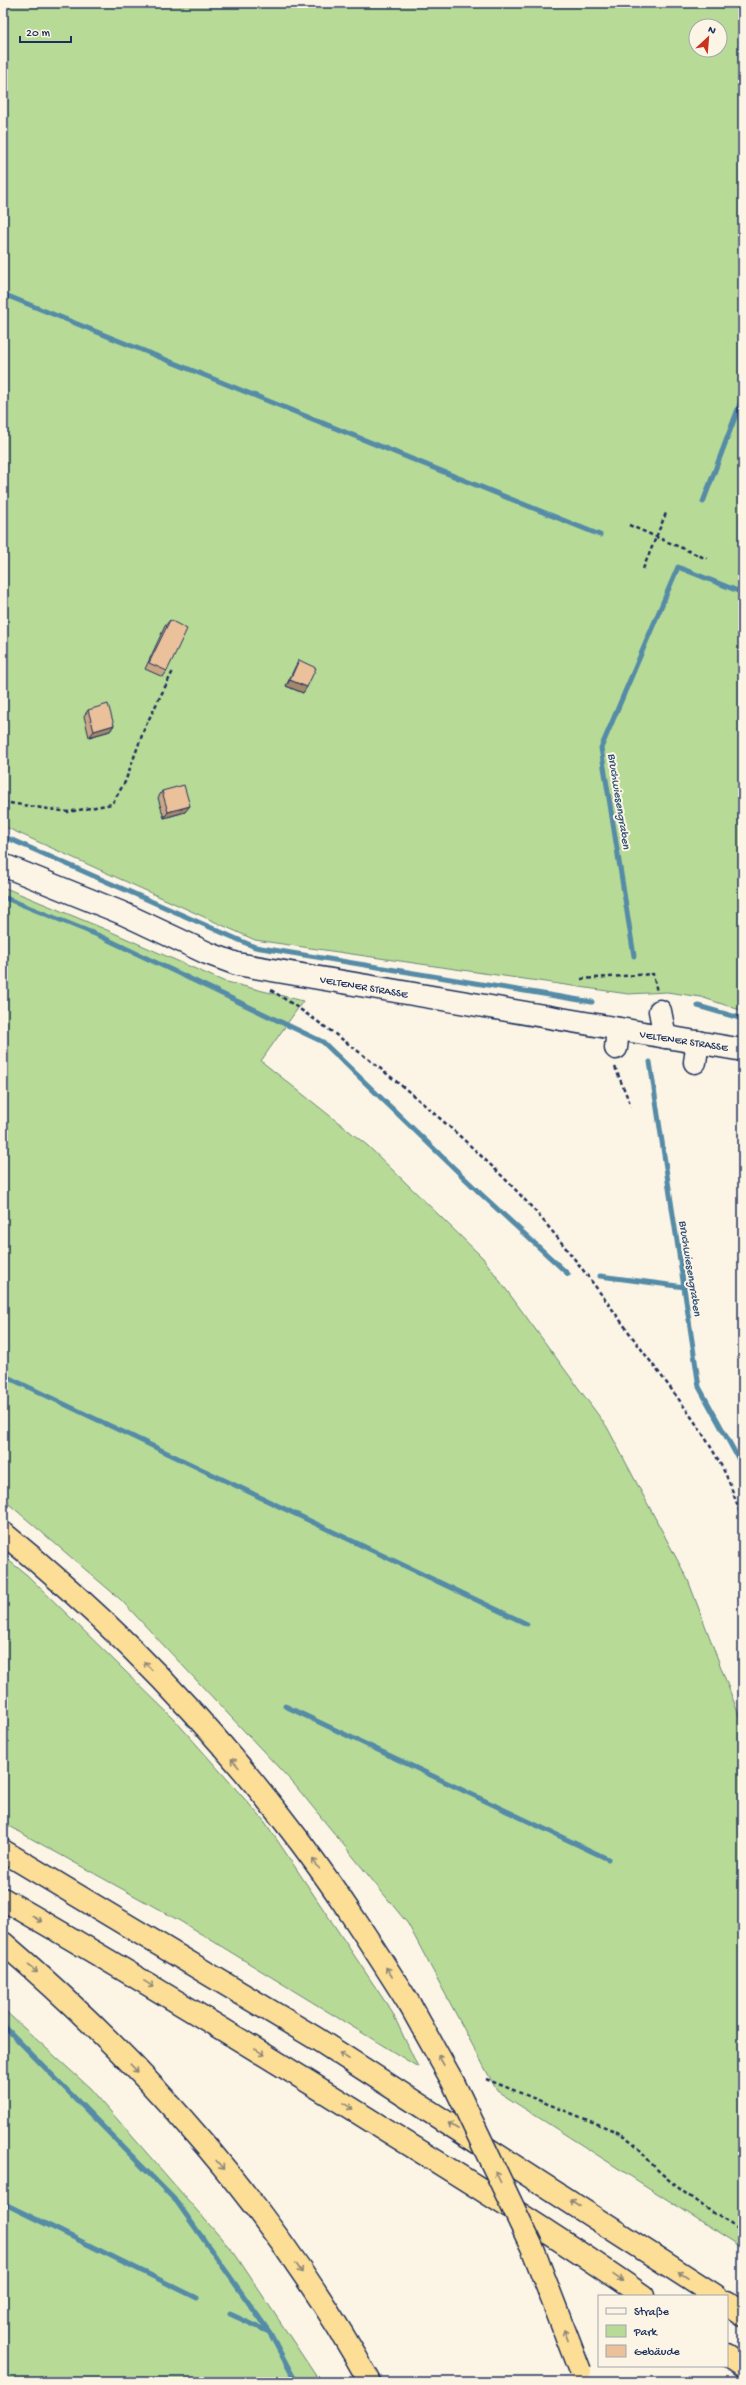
<svg xmlns="http://www.w3.org/2000/svg" width="746" height="2385" viewBox="0 0 746 2385" font-family="'Gochi Hand',sans-serif">
  <style>
    .green { fill: #b7db96; stroke: #69857a; fill-rule: evenodd }
    .lines { fill: none; stroke-linecap: round; stroke-linejoin: round }
    .stream { stroke: #548ba7; stroke-width: 5 }
    .minor-casing { stroke: #1b2f5e; stroke-width: 25 }
    .highway-casing { stroke: #1b2f5e; stroke-width: 25 }
    .path { stroke: #1b2f5e; stroke-width: 2.5; stroke-dasharray: 4 3; stroke-linecap: butt }
    .minor { stroke: #fcf5e5; stroke-width: 22 }
    .highway { stroke: #fdde96; stroke-width: 22 }
    .highway-bridge-casing { stroke: #1b2f5e; stroke-width: 25; stroke-linecap: butt }
    .highway-bridge { stroke: #fdde96; stroke-width: 22 }
    .wall { fill: #caa685; stroke: #1b2f5e }
    .shaded-wall { fill: #a4876c; stroke: #1b2f5e }
    .building { fill: #ebc19b; stroke: #1b2f5e }
    .oneway { stroke: #8c867a }
    .labels { text-anchor: middle; stroke-width: 4; stroke-linejoin: round; paint-order: stroke }
    .street-label { font-size: 11px; fill: #1b2f5e; stroke: #fcf5e5 }
    .water-label { font-size: 12px; font-style: italic; fill: #33557c; stroke: #fcf5e5 }
  </style>
  <rect width="100%" height="100%" fill="#fcf5e5"/>
  <filter id="ink" filterUnits="userSpaceOnUse"><feTurbulence type="fractalNoise" baseFrequency=".025" numOctaves="2"/><feDisplacementMap in="SourceGraphic" scale="8" xChannelSelector="R" yChannelSelector="G"/><feConvolveMatrix kernelMatrix="1 2 1 2 8 2 1 2 1" color-interpolation-filters="sRGB"/></filter>
  <g filter="url(#ink)">
    <!-- green -->
    <g class="green">
      <path d="M3 3H743V1011L701 997 667 992 628 994 255 940 3 826ZM696 26H720V50H696Z"/>
      <path d="M3 887 107 930 223 981 303 1001 261 1061 368 1146 483 1258 607 1427 688 1580 743 1726V2248L497 2091 408 1924 294 1784 121 1600 3 1499Z"/>
      <path d="M3 1556 27 1575 173 1718 265 1822 392 2012 418 2067 180 1921 3 1823Z"/>
      <path d="M3 2009 90 2088 235 2254 320 2382H3Z"/>
    </g>
    <g class="lines">
      <!-- stream -->
      <g class="stream">
        <path d="M3 294 600 535"/>
        <path d="M703 502 743 396"/>
        <path d="M3 836 255 947 592 1002"/>
        <path d="M3 897 100 936 323 1042 481 1194 568 1274"/>
        <path d="M634 956 601 748 678 567 743 593"/>
        <path d="M698 1006 743 1019"/>
        <path d="M650 1062 699 1387 743 1467"/>
        <path d="M600 1276 685 1287"/>
        <path d="M3 1375 527 1624"/>
        <path d="M285 1706 608 1859"/>
        <path d="M3 2025 177 2202 270 2333 296 2382"/>
        <path d="M3 2203 197 2298"/>
        <path d="M230 2314 269 2332"/>
      </g>
      <!-- minor casing -->
      <g class="minor-casing">
        <g id="minor">
          <path d="M3 865 122 913 207 953 237 964 743 1050"/>
          <path d="M660 1011 665 1037"/>
          <path d="M616 1048 618 1029"/>
          <path d="M695 1062 698 1042"/>
        </g>
      </g>
      <!-- highway casing -->
      <g class="highway-casing">
        <g id="highway">
          <path d="M3 1533C114 1623 215 1729 301 1843 340 1895 375 1950 410 2005"/>
          <path d="M3 1851 317 2039 716 2296"/>
          <path d="M3 1899C133 1974 261 2052 389 2132 475 2185 560 2238 643 2296"/>
          <path d="M3 1943C148 2067 278 2215 370 2382"/>
          <path d="M727 2303 743 2314"/>
          <path d="M727 2355 743 2366"/>
        </g>
      </g>
      <!-- path -->
      <g class="path">
        <path d="M629 525 707 559"/>
        <path d="M643 569 666 513"/>
        <path d="M3 802 68 812 112 804 125 782 145 727 173 671"/>
        <path d="M581 979 653 974 657 992"/>
        <path d="M271 990C353 1043 429 1105 499 1173 551 1224 594 1284 636 1342 666 1383 701 1425 724 1471 732 1487 737 1505 743 1522"/>
        <path d="M615 1067 631 1106"/>
        <path d="M486 2079 615 2131C641 2144 642 2156 661 2173 686 2196 715 2214 743 2232"/>
      </g>
      <!-- minor -->
      <use href="#minor" class="minor"/>
      <!-- highway -->
      <use href="#highway" class="highway"/>
      <!-- highway-bridge casing -->
      <g class="highway-bridge-casing">
        <path id="highway-bridge" d="M410 2005 453 2082 532 2247 580 2371"/>
      </g>
      <!-- highway-bridge -->
      <use href="#highway-bridge" class="highway-bridge"/>
    </g>
    <!-- wall -->
    <g class="wall">
      <path d="M170 620 167 671 163 677 145 669 165 626Z"/>
      <path d="M299 660 303 693 286 686 295 667Z"/>
      <path d="M88 710 114 725 110 731 89 737 84 716Z"/>
      <path d="M162 791 185 812 164 818 158 798Z"/>
    </g>
    <!-- shaded-wall -->
    <g class="shaded-wall">
      <path d="M290 680 307 687 303 693 286 686Z"/>
      <path d="M114 725 110 731 89 737 94 731Z"/>
      <path d="M190 806 185 812 164 818 168 812Z"/>
    </g>
    <!-- building -->
    <g class="building">
      <path d="M170 620 187 629 167 671 149 663Z"/>
      <path d="M299 660 316 668 307 687 290 680Z"/>
      <path d="M108 704 114 725 94 731 88 710Z"/>
      <path d="M184 785 190 806 168 812 162 791Z"/>
    </g>
    <!-- one-way arrows -->
    <defs><path id="oneway-shaft" d="M-6 0H5M1.5-3L5.5 0L1.5 3" fill="none" stroke-width="1.6" stroke-linecap="round" stroke-linejoin="round"/></defs>
    <g class="oneway">
      <use href="#oneway-shaft" transform="translate(148 1666) rotate(-134)"/>
      <use href="#oneway-shaft" transform="translate(235 1763) rotate(-131)"/>
      <use href="#oneway-shaft" transform="translate(316 1864) rotate(-125)"/>
      <use href="#oneway-shaft" transform="translate(37 1919) rotate(30)"/>
      <use href="#oneway-shaft" transform="translate(33 1969) rotate(40)"/>
      <use href="#oneway-shaft" transform="translate(389 1972) rotate(-123)"/>
      <use href="#oneway-shaft" transform="translate(149 1984) rotate(31)"/>
      <use href="#oneway-shaft" transform="translate(260 2052) rotate(31)"/>
      <use href="#oneway-shaft" transform="translate(344 2056) rotate(-147)"/>
      <use href="#oneway-shaft" transform="translate(441 2060) rotate(-119)"/>
      <use href="#oneway-shaft" transform="translate(134 2068) rotate(46)"/>
      <use href="#oneway-shaft" transform="translate(348 2106) rotate(32)"/>
      <use href="#oneway-shaft" transform="translate(453 2126) rotate(-147)"/>
      <use href="#oneway-shaft" transform="translate(220 2165) rotate(50)"/>
      <use href="#oneway-shaft" transform="translate(498 2177) rotate(-116)"/>
      <use href="#oneway-shaft" transform="translate(575 2203) rotate(-147)"/>
      <use href="#oneway-shaft" transform="translate(299 2268) rotate(57)"/>
      <use href="#oneway-shaft" transform="translate(683 2275) rotate(-147)"/>
      <use href="#oneway-shaft" transform="translate(618 2278) rotate(35)"/>
      <use href="#oneway-shaft" transform="translate(566 2335) rotate(-111)"/>
    </g>
  </g>
  <g class="labels">
    <!-- street labels -->
    <g class="street-label">
      <text transform="translate(364 986) rotate(10)" y="4">VELTENER STRASSE</text>
      <text transform="translate(684 1040) rotate(9)" y="4">VELTENER STRASSE</text>
    </g>
    <!-- water labels -->
    <g class="water-label">
      <text transform="translate(620 801) rotate(81)" y="4">Bruchwiesengraben</text>
      <text transform="translate(691 1268) rotate(81)" y="4">Bruchwiesengraben</text>
    </g>
  </g>
  <!-- margin -->
  <rect width="746" height="2385" fill="none" stroke="#fcf5e5" stroke-width="16"/>
  <rect x="8" y="8" width="730" height="2369" fill="none" stroke="#1b2f5e" stroke-width="1.5" filter="url(#ink)"/>
  <!-- legend -->
  <rect x="598" y="2295" width="130" height="72" fill="#fcf5e5" stroke="#a2a6af"/>
  <rect x="606" y="2308" width="20" height="6" fill="#fcf5e5" stroke="#a2a6af"/>
  <text x="634" y="2315" font-size="12" fill="#1b2f5e">Straße</text>
  <rect x="606" y="2325" width="20" height="12" fill="#b7db96" stroke="#a2a6af"/>
  <text x="634" y="2335" font-size="12" fill="#1b2f5e">Park</text>
  <rect x="606" y="2345" width="20" height="12" fill="#ebc19b" stroke="#a2a6af"/>
  <text x="634" y="2355" font-size="12" fill="#1b2f5e">Gebäude</text>
  <!-- north arrow -->
  <g transform="translate(708 38) rotate(26)"><circle r="19" fill="#fcf5e5" stroke="#a2a6af"/>
  <path d="M0-3L7 15L0 10L-7 15Z" fill="#c8321e"/>
  <text y="-6" font-size="11" font-weight="bold" text-anchor="middle" fill="#1b2f5e">N</text>
  </g>
  <!-- scale -->
  <path d="M20 36v6h51v-6" fill="none" stroke="#1b2f5e" stroke-width="2"/>
  <text x="26" y="36" font-size="12" fill="#1b2f5e" stroke="#fcf5e5" stroke-width="3" paint-order="stroke">20 m</text>
</svg>
